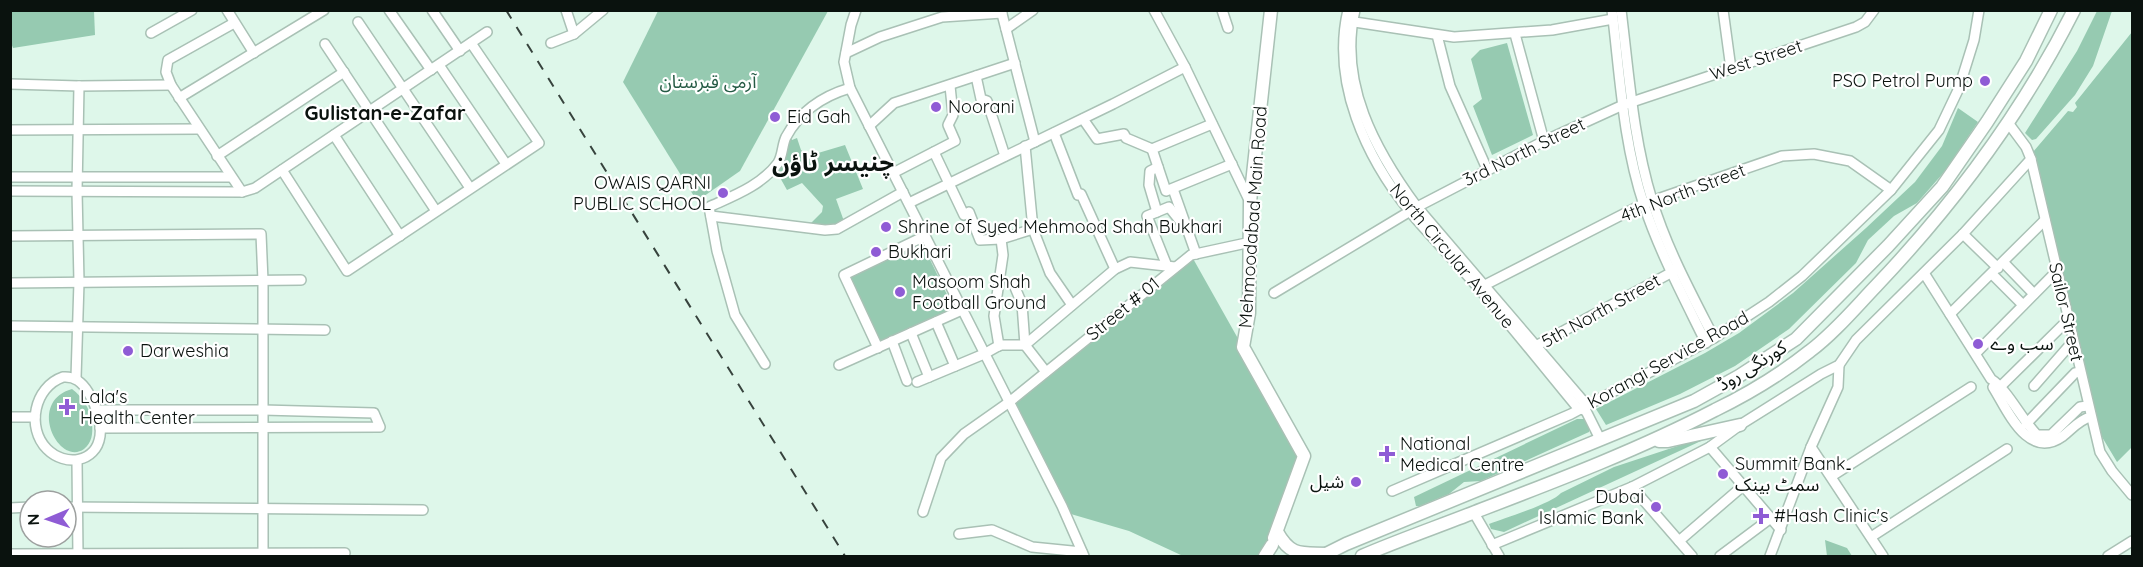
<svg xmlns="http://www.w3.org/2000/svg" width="2143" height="567" viewBox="0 0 2143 567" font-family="Quicksand,'Noto Sans Arabic',sans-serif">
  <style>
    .green { fill: #96cab1 }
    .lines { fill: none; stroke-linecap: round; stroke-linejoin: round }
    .minor-casing { stroke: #a9c1b5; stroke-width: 12 }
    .major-casing { stroke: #a9c1b5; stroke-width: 15 }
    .minor { stroke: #fff; stroke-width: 9 }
    .major { stroke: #fff; stroke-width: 12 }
    .rail { stroke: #37433d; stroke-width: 2; stroke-dasharray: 10 10; stroke-linecap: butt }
    .poi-dot { fill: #8f5cd5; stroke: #fff; stroke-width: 2 }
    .labels { text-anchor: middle; stroke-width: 4.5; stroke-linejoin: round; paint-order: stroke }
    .street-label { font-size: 18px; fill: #0a120e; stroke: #fff }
    .poi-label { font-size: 18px; fill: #0a120e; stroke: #fff; text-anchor: start }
    .park-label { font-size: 18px; fill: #245a44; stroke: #fff }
    .neighbourhood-label { font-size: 20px; font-weight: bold; fill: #0a120e; stroke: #fff }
    .district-label { font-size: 24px; font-weight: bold; fill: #0a120e; stroke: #fff }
  </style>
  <rect width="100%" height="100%" fill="#def7ea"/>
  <!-- green -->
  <g class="green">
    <path d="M10 11H94L95 35 13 48 11 43Z"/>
    <path d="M658 11H828L740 171 697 201 623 82Z"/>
    <path d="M2097 11H2112L2093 66 2075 95 2036 139 2032 140 2025 133 2077 51Z"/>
    <path d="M2132 32V447L2117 462 2096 427 2033 152 2068 111 2073 112 2077 107 2075 103Z"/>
    <path d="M1507 43 1533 135 1492 155 1473 106 1482 99 1471 59 1480 50Z"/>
    <path d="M1958 108 1978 122 1945 171 1917 203 1894 216 1868 240 1856 263 1789 329 1735 366 1680 394 1606 425 1596 409 1705 353 1739 333 1793 293 1866 228 1915 182 1942 146Z"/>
    <path d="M789 133 792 140 797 138 801 150 808 156 845 145 863 189 836 199 845 224 807 227 822 212 823 206 802 183 787 190 774 167Z"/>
    <path d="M920 239 954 309 878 342 845 275Z"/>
    <path d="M1191 255 1304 456 1267 556H1183L1129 531 1064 512 1008 403Z"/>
    <path d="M72 389C83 397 91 410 92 424 93 433 92 443 84 449 59 467 26 402 72 389Z"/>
    <path d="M1577 419H1584L1589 426V432L1481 481 1464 482 1449 494 1420 506H1416L1414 497Z"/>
    <path d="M1702 438 1701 441 1504 532 1491 529 1489 524C1505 518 1551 504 1561 493L1614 467Z"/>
    <path d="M1825 540 1847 548 1852 556H1827Z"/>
  </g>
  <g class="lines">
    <!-- minor casing -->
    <g class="minor-casing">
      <g id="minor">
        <path d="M227 10 254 53"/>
        <path d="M389 10 431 70"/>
        <path d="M432 10 460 51"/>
        <path d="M566 10 574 34"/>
        <path d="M856 10 851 25 844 62 850 88 1062 506 1084 556"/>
        <path d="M1001 10 1035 142"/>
        <path d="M1154 10 1185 67 1249 200"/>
        <path d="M1222 10 1228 28"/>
        <path d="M1348 10C1331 82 1366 158 1411 213 1431 237 1454 260 1475 284 1510 324 1543 366 1577 407L1584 410"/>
        <path d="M1355 10C1338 83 1375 150 1417 207L1584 402 1586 411 1600 439"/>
        <path d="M1612 10C1620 75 1623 143 1644 205 1660 253 1684 298 1706 343"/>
        <path d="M1621 10C1629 74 1633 139 1652 200 1667 249 1691 293 1714 338"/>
        <path d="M1723 10 1731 69"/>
        <path d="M1348 21 1454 37 1552 30 1613 19"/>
        <path d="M358 22 470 188"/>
        <path d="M234 23 168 60 166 72 171 85 242 192"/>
        <path d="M1006 29 1033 10"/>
        <path d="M151 33 192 10"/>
        <path d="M1515 34 1544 141"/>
        <path d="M1437 35 1450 86 1487 169"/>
        <path d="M551 43 574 34 603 10"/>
        <path d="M325 44 436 211"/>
        <path d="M846 53 880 37 942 17 1002 13"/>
        <path d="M439 65 506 164"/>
        <path d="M976 76 981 99 987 101 1005 156"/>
        <path d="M10 84 79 86 171 85"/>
        <path d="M179 98 324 10"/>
        <path d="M1083 119 1097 139 1124 134 1126 138 1152 149"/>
        <path d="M1212 124 1152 149 1166 191 1232 164"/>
        <path d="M2009 124 2026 147 2031 159 2100 452 2112 471 2132 495"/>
        <path d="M869 126 894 103 1015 63"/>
        <path d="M10 130 199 129"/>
        <path d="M1054 133 1078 195 1081 194 1115 269"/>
        <path d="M334 135 400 236"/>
        <path d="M1025 146 1033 229 1050 273 1072 305"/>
        <path d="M934 152 964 215 969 212 980 240 1001 239 1033 229"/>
        <path d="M217 156 344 72"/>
        <path d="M282 170 347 271 539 143 471 43"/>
        <path d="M893 173 955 141 948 125 953 115 950 86"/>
        <path d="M10 177H231"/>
        <path d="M1173 189 1196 254"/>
        <path d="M10 191 242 192 255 188 487 32"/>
        <path d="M909 203 1113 104 1185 67"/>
        <path d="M1157 212 1149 185 1150 171 1158 167"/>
        <path d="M711 216 825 230 837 229 903 192"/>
        <path d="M1963 234 1998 268"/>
        <path d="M10 236 261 234 263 281V556"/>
        <path d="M2004 263 2034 294"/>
        <path d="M1167 266 1147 216 1169 207 1188 231"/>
        <path d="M1924 273 1991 379C2007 389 2022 420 2037 435H2051L2080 407 2087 406"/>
        <path d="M1992 274 2023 305"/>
        <path d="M10 283 301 280"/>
        <path d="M1014 285 1022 304 1025 345 1046 372"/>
        <path d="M1481 287 1643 204 1782 156 1814 154 1850 161 1891 190"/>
        <path d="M1274 293 1417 207 1544 141 1623 105 1856 27 1865 22 1874 10"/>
        <path d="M1950 314 2045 220"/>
        <path d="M936 322 955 366"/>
        <path d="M10 326 325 330"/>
        <path d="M911 333 929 377"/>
        <path d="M892 341 907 381"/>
        <path d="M999 346 994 316 1003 255 1001 239"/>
        <path d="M878 348 844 275 925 236"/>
        <path d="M1532 348 1676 270"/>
        <path d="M1976 353 2057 271"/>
        <path d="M765 364 735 315 717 251 709 207C733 196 761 186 778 163 783 155 782 145 786 137 800 111 823 96 850 88"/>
        <path d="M839 365 962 310"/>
        <path d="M63 377C75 376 82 382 88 392 96 406 102 420 100 436 96 463 65 467 47 449 26 428 34 387 63 377Z"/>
        <path d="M76 378 79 282 77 191 79 86"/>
        <path d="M917 382 984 354 1000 345H1025L1115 269 1130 262 1175 267"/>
        <path d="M2034 386 2069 346 2074 345"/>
        <path d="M1993 387C2008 411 2028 461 2063 436 2072 429 2079 420 2090 417"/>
        <path d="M2000 387 2069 319"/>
        <path d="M97 410H263L374 413 380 427 100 428"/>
        <path d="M10 417H35"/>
        <path d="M2026 424 2075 373 2080 372"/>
        <path d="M1710 447 1781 530"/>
        <path d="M1811 447 1883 556"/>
        <path d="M77 461 78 556"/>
        <path d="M1832 476 1971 387"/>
        <path d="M1632 487 1692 556"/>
        <path d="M1392 491 1571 414 1714 338 1769 302 1802 276 1891 190 1939 130 1959 88 1974 40 1979 10"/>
        <path d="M66 507 423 510"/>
        <path d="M10 508 30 507"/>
        <path d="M923 512 941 458 964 434 1008 403 1191 255 1251 242"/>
        <path d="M1474 513 1499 556"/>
        <path d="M959 534 992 530 1032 547 1082 552"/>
        <path d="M1871 537 2007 449"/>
        <path d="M1679 541 1744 485"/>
        <path d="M1492 545 1632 487 1710 447 1740 425 1821 374 1839 365 1856 340 1963 234 2031 159"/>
        <path d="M10 554 345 553"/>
        <path d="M1720 556 1771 518"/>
        <path d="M1770 556 1811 447 1838 387 1839 365"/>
        <path d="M2108 556 2132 541"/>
      </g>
    </g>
    <!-- major casing -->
    <g class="major-casing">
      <g id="major">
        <path d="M1271 10 1250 202 1249 313 1243 347 1304 456 1274 538"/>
        <path d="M1659 441H1668L1740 425"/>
        <path d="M1277 532C1291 557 1301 553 1327 554"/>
        <path d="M1265 556 1272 545"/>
        <path d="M1322 556 1346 544 1694 401 1739 376 1796 339 1888 246 1942 187 1987 122 2026 61 2051 10"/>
        <path d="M1362 556C1399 540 1437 527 1475 512 1556 481 1638 450 1715 410 1748 394 1781 374 1810 351 1834 333 1855 308 1876 286 1955 203 2022 113 2074 10"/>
      </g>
    </g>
    <!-- minor -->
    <use href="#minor" class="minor"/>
    <!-- major -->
    <use href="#major" class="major"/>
    <!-- rail -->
    <path class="rail" d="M506 10 845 556"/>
  </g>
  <!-- markers -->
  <g class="poi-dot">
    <circle cx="1985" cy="81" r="6"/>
    <circle cx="936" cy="107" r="6"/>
    <circle cx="775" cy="117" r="6"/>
    <circle cx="723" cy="193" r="6"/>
    <circle cx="886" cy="227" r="6"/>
    <circle cx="876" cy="252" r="6"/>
    <circle cx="900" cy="292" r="6"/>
    <circle cx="1978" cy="344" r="6"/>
    <circle cx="128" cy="351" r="6"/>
    <path d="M64 398h6v6h6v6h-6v6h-6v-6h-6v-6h6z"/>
    <path d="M1384 445h6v6h6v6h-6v6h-6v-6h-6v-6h6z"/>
    <circle cx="1723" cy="474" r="6"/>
    <circle cx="1356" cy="482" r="6"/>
    <circle cx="1656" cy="507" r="6"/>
    <path d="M1758 507h6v6h6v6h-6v6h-6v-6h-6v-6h6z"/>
  </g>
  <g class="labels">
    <!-- street labels -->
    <g class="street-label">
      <text transform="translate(1756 60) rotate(-18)" y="6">West Street</text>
      <text transform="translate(1524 152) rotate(-26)" y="6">3rd North Street</text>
      <text transform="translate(1683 193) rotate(-21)" y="6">4th North Street</text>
      <text transform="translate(1253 217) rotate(-86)" y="6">Mehmoodabad Main Road</text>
      <text transform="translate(1452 256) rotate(50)" y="6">North Circular Avenue</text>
      <text transform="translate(1123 309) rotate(-39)" y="6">Street # 01</text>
      <text transform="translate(1601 311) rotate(-29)" y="6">5th North Street</text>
      <text transform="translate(2066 312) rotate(77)" y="6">Sailor Street</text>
      <text transform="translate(1668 360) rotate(-29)" y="6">Korangi Service Road</text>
      <text transform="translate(1752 366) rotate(-32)" y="6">کورنگی روڈ</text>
    </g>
    <!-- poi labels -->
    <g class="poi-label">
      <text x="1973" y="87" text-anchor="end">PSO Petrol Pump</text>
      <text x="948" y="113">Noorani</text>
      <text x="787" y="123">Eid Gah</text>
      <text x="711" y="189" text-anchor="end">OWAIS QARNI<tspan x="711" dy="21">PUBLIC SCHOOL</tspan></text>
      <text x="898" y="233">Shrine of Syed Mehmood Shah Bukhari</text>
      <text x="888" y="258">Bukhari</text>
      <text x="912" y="288">Masoom Shah<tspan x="912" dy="21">Football Ground</tspan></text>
      <text x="1990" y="350">سب وے</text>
      <text x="140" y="357">Darweshia</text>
      <text x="80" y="403">Lala's<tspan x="80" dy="21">Health Center</tspan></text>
      <text x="1400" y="450">National<tspan x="1400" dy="21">Medical Centre</tspan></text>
      <text x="1735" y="470">Summit Bank۔<tspan x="1735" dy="21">سمٹ بینک</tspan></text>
      <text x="1344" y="488" text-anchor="end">شیل</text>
      <text x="1644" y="503" text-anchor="end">Dubai<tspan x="1644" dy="21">Islamic Bank</tspan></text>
      <text x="1774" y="522">#Hash Clinic's</text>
    </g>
    <!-- park labels -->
    <g class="park-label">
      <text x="708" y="88">آرمی قبرستان</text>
    </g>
    <!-- neighbourhood labels -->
    <g class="neighbourhood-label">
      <text x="385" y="120">Gulistan-e-Zafar</text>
    </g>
    <!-- district labels -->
    <g class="district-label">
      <text x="833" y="171">چنیسر ٹاؤن</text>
    </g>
  </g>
  <!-- border -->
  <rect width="2143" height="567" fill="none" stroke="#0a120e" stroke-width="24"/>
  <!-- north arrow -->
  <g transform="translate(48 519) rotate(268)"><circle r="28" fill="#ffffff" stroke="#9da09f" stroke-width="1.5"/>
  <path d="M0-4.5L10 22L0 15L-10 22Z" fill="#8f5cd5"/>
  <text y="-9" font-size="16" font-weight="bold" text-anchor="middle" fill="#0a120e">N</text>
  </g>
</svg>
